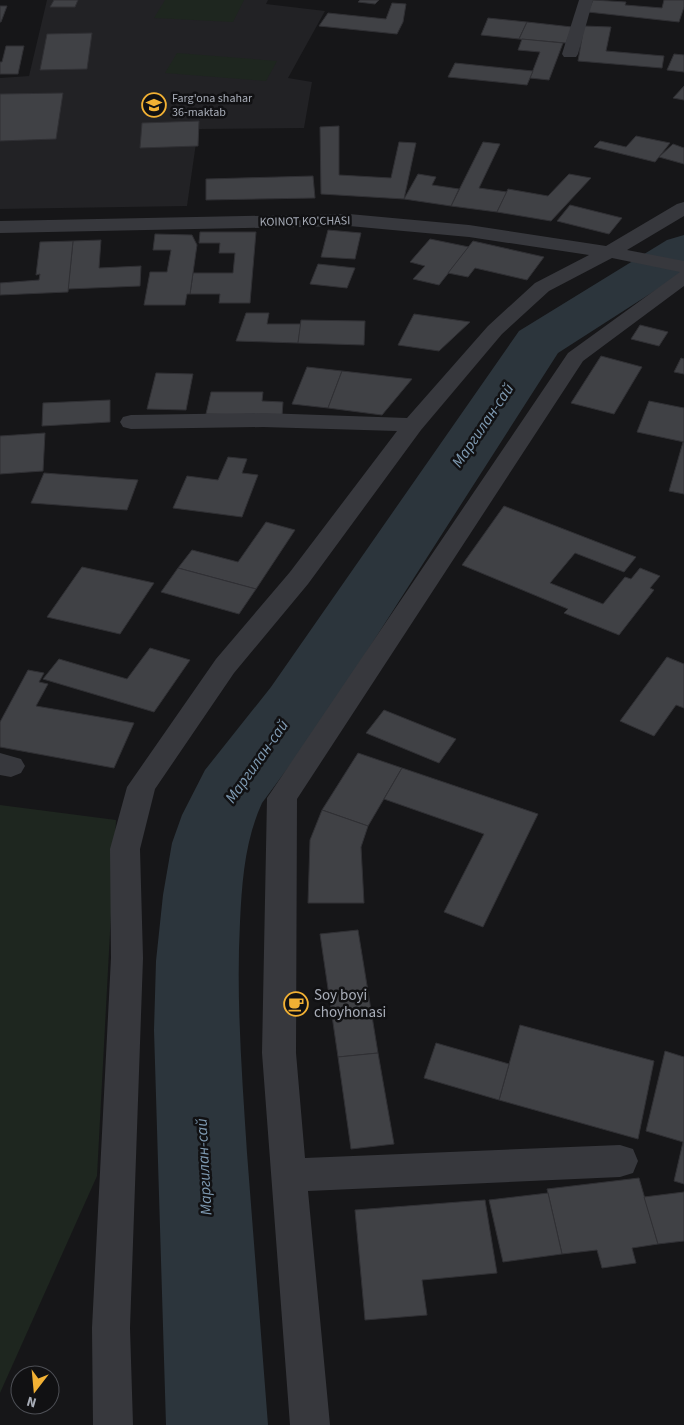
<svg xmlns="http://www.w3.org/2000/svg" width="684" height="1425" viewBox="0 0 684 1425" font-family="'Source Sans 3',sans-serif">
  <style>
    .built { fill: #222225 }
    .green { fill: #1e261f }
    .lines { fill: none; stroke-linecap: round; stroke-linejoin: round }
    .river { fill: #2c353c; fill-rule: evenodd }
    .building { fill: #404145; stroke: #303034 }
    .minor { fill: #37383d; fill-rule: evenodd }
    .labels { text-anchor: middle; stroke-width: 5; stroke-linejoin: round; paint-order: stroke }
    .far-poi-label { font-size: 12px; fill: #a8adb8; stroke: #111113; text-anchor: start }
    .far-street-label { font-size: 12px; fill: #a8adb8; stroke: #111113 }
    .poi-label { font-size: 15px; fill: #a8adb8; stroke: #111113; text-anchor: start }
    .water-label { font-size: 16px; font-style: italic; fill: #7f9bb3; stroke: #111113 }
  </style>
  <rect width="100%" height="100%" fill="#161618"/>
  <!-- built -->
  <path class="built" d="M47 0H268L266 4 325 11 288 78 312 82 304 128 198 129 187 206 0 209V78L29 76Z"/>
  <!-- green -->
  <g class="green">
    <path d="M165 0H244L233 22 154 18Z"/>
    <path d="M177 53 277 61 266 81 165 73Z"/>
    <path d="M0 805 116 820 97 1176 0 1393Z"/>
  </g>
  <g class="lines">
    <!-- river -->
    <path class="river" d="M684 235V272L558 353 321 723 262 803C245 840 242 881 240 922 236 999 242 1075 247 1153 254 1243 261 1334 268 1425H166L154 1030 156 961 163 895 172 843 182 815 205 770 271 687 519 331 667 240Z"/>
  </g>
  <!-- building -->
  <g class="building">
    <path d="M54 0H78L75 7H50Z"/>
    <path d="M360 0H379L375 4 358 2Z"/>
    <path d="M593 0 626 2 625 5 662 8 664 0H684V7L679 22 588 12Z"/>
    <path d="M392 3 406 4 403 22 397 34 319 26 328 13 386 19Z"/>
    <path d="M0 6H7L1 22H0Z"/>
    <path d="M488 18 527 22 519 39 481 35Z"/>
    <path d="M527 22 572 27 566 43 519 39Z"/>
    <path d="M584 26 611 27 606 51 664 56 662 68 578 61Z"/>
    <path d="M92 33 87 69 40 70 47 34Z"/>
    <path d="M522 39 563 43 549 80 530 78 540 52 518 50Z"/>
    <path d="M6 46H24L18 74H0V62H2Z"/>
    <path d="M674 54 684 55V72L667 70Z"/>
    <path d="M455 63 533 71 527 85 448 77Z"/>
    <path d="M684 86V100L673 98Z"/>
    <path d="M63 93 56 139 0 141V94Z"/>
    <path d="M199 121 198 146 140 148 142 123Z"/>
    <path d="M339 126V175L391 178 399 142 416 143 404 199 321 194 320 127Z"/>
    <path d="M636 136 670 143 655 162 594 147 600 141 626 147Z"/>
    <path d="M483 142 500 144 479 188 507 192 497 212 451 206Z"/>
    <path d="M673 144 684 148V164L659 157Z"/>
    <path d="M418 174 436 177 432 185 459 189 451 206 404 199Z"/>
    <path d="M569 174 591 178 551 221 497 212 508 189 548 196Z"/>
    <path d="M313 176 315 198 206 200V179Z"/>
    <path d="M570 205 622 218 609 234 557 221Z"/>
    <path d="M328 230 361 233 355 259 321 257Z"/>
    <path d="M200 232H256L250 303H219L220 294H190L193 273H233L235 253H219L220 243H199Z"/>
    <path d="M155 234 192 235 197 245 190 294H187L185 305H144L150 272H167L171 250H153Z"/>
    <path d="M430 239 469 247 439 285 413 279 425 266 410 262Z"/>
    <path d="M101 240 99 268 141 266 140 286 68 289 73 241Z"/>
    <path d="M73 241 68 292 0 295V283L39 280 40 274 36 275 40 242Z"/>
    <path d="M473 241 544 257 527 280 475 268 468 277 448 273Z"/>
    <path d="M318 264 355 268 347 288 310 284Z"/>
    <path d="M246 313H269L267 324H301L298 343 236 341Z"/>
    <path d="M414 314 470 322 439 351 398 345Z"/>
    <path d="M301 320 365 321 364 345 298 343Z"/>
    <path d="M640 325 668 332 659 346 631 339Z"/>
    <path d="M601 356 642 367 614 414 571 403Z"/>
    <path d="M681 358 684 359V374L674 372Z"/>
    <path d="M307 367 342 371 328 408 292 404Z"/>
    <path d="M342 371 412 379 382 415 328 408Z"/>
    <path d="M156 373 193 374 186 410 147 409Z"/>
    <path d="M211 392H263L262 401 283 402 282 416 206 414Z"/>
    <path d="M110 400V422L42 426 43 403Z"/>
    <path d="M649 401 684 408V442L637 432Z"/>
    <path d="M45 433 43 471 0 474V436Z"/>
    <path d="M683 442H684V494L669 491Z"/>
    <path d="M228 457 247 459 242 473 258 475 242 517 173 508 187 476 218 480Z"/>
    <path d="M44 473 138 480 127 510 31 503Z"/>
    <path d="M504 506 636 557 624 572 575 553 550 583 603 604 625 577 631 579 640 568 660 576 650 588 654 590 619 635 564 613 568 609 462 565Z"/>
    <path d="M266 522 295 530 256 589 178 568 192 550 238 562Z"/>
    <path d="M82 567 154 583 120 634 47 617Z"/>
    <path d="M178 568 256 589 239 614 161 592Z"/>
    <path d="M150 648 190 660 154 712 43 679 59 659 127 679Z"/>
    <path d="M667 657 684 664V708L676 705 654 736 620 721Z"/>
    <path d="M28 670 44 673 39 682 48 684 36 706 134 723 114 768 0 747V722Z"/>
    <path d="M384 710 456 739 439 763 366 733Z"/>
    <path d="M358 753 402 768 368 826 322 810Z"/>
    <path d="M402 768 538 814 483 927 444 912 484 834 384 799Z"/>
    <path d="M322 810 368 826 361 847 364 903H308L310 840Z"/>
    <path d="M358 930 378 1053 338 1057 320 934Z"/>
    <path d="M520 1025 654 1061 638 1139 499 1100Z"/>
    <path d="M436 1043 509 1064 499 1100 424 1078Z"/>
    <path d="M665 1051 684 1057V1184L674 1181 683 1142 646 1131Z"/>
    <path d="M378 1053 394 1144 351 1149 338 1057Z"/>
    <path d="M639 1178 658 1244 632 1248 636 1263 602 1268 597 1250 562 1254 547 1189Z"/>
    <path d="M684 1192V1241L658 1244 644 1197Z"/>
    <path d="M548 1193 562 1254 503 1262 489 1200Z"/>
    <path d="M485 1200 497 1273 422 1280 427 1315 365 1320 355 1210Z"/>
  </g>
  <g class="lines">
    <!-- minor -->
    <g class="minor">
      <path d="M579 0H593L578 54 576 57H564L562 54Z"/>
      <path d="M684 202V216L627 250 684 261V286L583 361 297 799 296 1053 305 1158 620 1145 633 1149 638 1161 633 1173 620 1177 308 1191 330 1425H290L262 1053 267 798 568 353 680 272 612 258 549 291 502 334 421 430 308 584 234 673 155 789 140 849 143 958 130 1328 133 1425H93L92 1328 111 958 110 849 127 787 216 659 290 572 397 431 263 427 131 429 123 427 120 422 123 417 131 415 263 413 407 418 488 326 535 283 589 255 469 237 349 226 0 233V221L349 214 469 225 606 246 677 204Z"/>
      <path d="M0 753 21 759 25 766 21 773 11 777 0 775Z"/>
    </g>
  </g>
  <!-- icons -->
  <defs>
    <g id="school-ring" transform="scale(1.25)"><circle r="9.5" fill="#111113" stroke="#f2b134" stroke-width="1.5"/><path d="M0-5L7-2L0 1L-7-2ZM-4 1L0 2.5L4 1V4Q0 6-4 4Z" fill="#f2b134"/></g>
    <g id="cafe-ring" transform="scale(1.25)"><circle r="9.5" fill="#111113" stroke="#f2b134" stroke-width="1.5"/><path d="M-5.5-4.5H6V0H3Q3 3.5 0 3.5H-2.5Q-5.5 3.5-5.5 0ZM3-3.2v2h1.7v-2ZM-6 4.5H4V6H-6Z" fill="#f2b134"/></g>
  </defs>
  <g fill-rule="evenodd">
    <use href="#school-ring" x="154" y="105"/>
    <use href="#cafe-ring" x="296" y="1004"/>
  </g>
  <g class="labels">
    <!-- far-poi labels -->
    <g class="far-poi-label">
      <text x="172" y="102">Farg'ona shahar<tspan x="172" dy="14">36-maktab</tspan></text>
    </g>
    <!-- far-street labels -->
    <g class="far-street-label">
      <text transform="translate(305 221) rotate(-1)" y="4">KOINOT KO'CHASI</text>
    </g>
    <!-- poi labels -->
    <g class="poi-label">
      <text x="314" y="1000">Soy boyi<tspan x="314" dy="17">choyhonasi</tspan></text>
    </g>
    <!-- water labels -->
    <g class="water-label">
      <text transform="translate(482 425) rotate(-56)" y="6">Маргилан-сай</text>
      <text transform="translate(256 761) rotate(-55)" y="6">Маргилан-сай</text>
      <text transform="translate(203 1167) rotate(-93)" y="6">Маргилан-сай</text>
    </g>
  </g>
  <!-- north arrow -->
  <g transform="translate(35 1390) rotate(196)"><circle r="24" fill="#111113" stroke="#4d4f55"/>
  <path d="M0-4L9 19L0 12L-9 19Z" fill="#f2b134"/>
  <text y="-8" font-size="14" font-weight="bold" text-anchor="middle" fill="#a8adb8">N</text>
  </g>
</svg>
